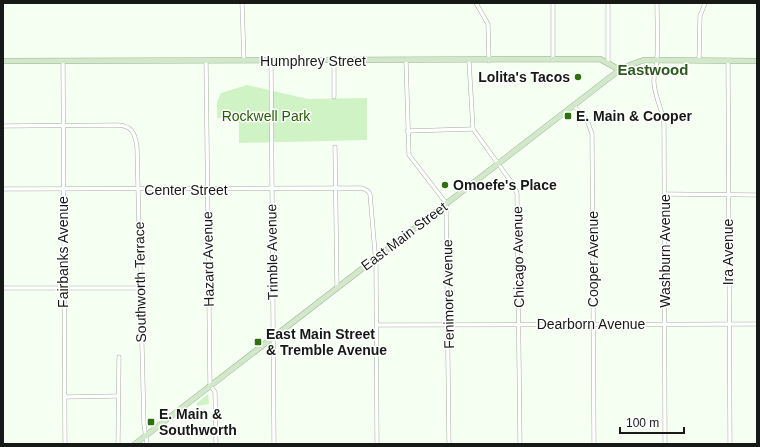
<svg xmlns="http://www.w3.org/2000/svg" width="760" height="447" viewBox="0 0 760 447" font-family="Helvetica,sans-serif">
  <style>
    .green { fill: #d0f3c5 }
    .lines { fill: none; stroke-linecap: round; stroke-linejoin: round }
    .street-casing { stroke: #a4aca1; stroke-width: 4.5 }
    .secondary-casing { stroke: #a4aca1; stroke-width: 6 }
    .street { stroke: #fff; stroke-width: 3.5 }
    .secondary { stroke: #d1e9c8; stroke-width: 5 }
    .poi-dot { fill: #2f710d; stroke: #fff; stroke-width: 1.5 }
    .labels { text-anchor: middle; stroke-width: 3; stroke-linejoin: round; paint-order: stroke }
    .street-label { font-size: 14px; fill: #161915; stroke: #fff }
    .poi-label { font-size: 14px; font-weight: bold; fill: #161915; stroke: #fff; text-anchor: start }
    .park-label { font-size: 14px; fill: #225c02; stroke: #fff }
    .neighbourhood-label { font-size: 15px; font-weight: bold; fill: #2e591e; stroke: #fff }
  </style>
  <rect width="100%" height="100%" fill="#f5fff2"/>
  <!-- green -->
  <g class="green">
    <path d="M247 85 308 99 367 98V140L239 143V118H217V102L221 93Z"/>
    <path d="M208 394 209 404 197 406V403Z"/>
  </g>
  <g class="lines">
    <!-- street casing -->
    <g class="street-casing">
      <g id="street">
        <path d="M242 3 244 61"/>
        <path d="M476 3 488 24 489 61"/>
        <path d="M553 3V60"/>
        <path d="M657 3C657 21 658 40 657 59 657 67 653 74 654 83 655 98 663 110 664 125L665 444"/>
        <path d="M206 60 210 385 215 392 216 444"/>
        <path d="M728 60 730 444"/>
        <path d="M63 61 65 444"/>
        <path d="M271 61 274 444"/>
        <path d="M406 61 409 155 446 203 449 444"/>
        <path d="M469 61 473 129 512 183 517 193 520 444"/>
        <path d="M699 61 700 16 705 3"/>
        <path d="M608 62V3"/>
        <path d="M334 97V61"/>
        <path d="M573 105 587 120 592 134 594 444"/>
        <path d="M3 126 118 125C132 126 135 133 137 147L144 425 147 444"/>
        <path d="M407 131 473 129"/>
        <path d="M335 147 337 287"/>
        <path d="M3 189 362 188 368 191 370 194 376 264 377 444"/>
        <path d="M665 194 757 195"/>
        <path d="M3 288H139"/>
        <path d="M377 325 757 324"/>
        <path d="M65 397 118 396"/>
        <path d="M118 444 119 357"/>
      </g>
    </g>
    <!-- secondary casing -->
    <g class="secondary-casing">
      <g id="secondary">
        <path d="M3 61 600 59 620 70"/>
        <path d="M135 444 622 68 644 60 757 61"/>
      </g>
    </g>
    <!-- street -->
    <use href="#street" class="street"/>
    <!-- secondary -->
    <use href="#secondary" class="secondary"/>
  </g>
  <!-- markers -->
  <g class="poi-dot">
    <circle cx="578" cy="77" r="4"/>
    <rect x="564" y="112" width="8" height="8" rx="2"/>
    <circle cx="445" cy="185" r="4"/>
    <rect x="254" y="338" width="8" height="8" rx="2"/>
    <rect x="147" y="418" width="8" height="8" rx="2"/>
  </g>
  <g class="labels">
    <!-- street labels -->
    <g class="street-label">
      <text x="313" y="66">Humphrey Street</text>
      <text x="186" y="195">Center Street</text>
      <text transform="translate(404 236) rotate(-37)" y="5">East Main Street</text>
      <text transform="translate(665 251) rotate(-90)" y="5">Washburn Avenue</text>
      <text transform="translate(63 252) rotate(-90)" y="5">Fairbanks Avenue</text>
      <text transform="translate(272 252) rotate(-91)" y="5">Trimble Avenue</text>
      <text transform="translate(728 252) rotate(-90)" y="5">Ira Avenue</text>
      <text transform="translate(518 257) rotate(-91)" y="5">Chicago Avenue</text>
      <text transform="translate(208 259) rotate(-91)" y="5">Hazard Avenue</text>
      <text transform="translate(593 259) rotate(-90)" y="5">Cooper Avenue</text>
      <text transform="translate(140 282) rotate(-91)" y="5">Southworth Terrace</text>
      <text transform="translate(448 294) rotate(-91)" y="5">Fenimore Avenue</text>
      <text x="591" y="329">Dearborn Avenue</text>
    </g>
    <!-- poi labels -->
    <g class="poi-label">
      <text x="570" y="82" text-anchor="end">Lolita's Tacos</text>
      <text x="576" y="121">E. Main &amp; Cooper</text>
      <text x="453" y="190">Omoefe's Place</text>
      <text x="266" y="339">East Main Street<tspan x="266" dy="16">&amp; Tremble Avenue</tspan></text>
      <text x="159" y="419">E. Main &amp;<tspan x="159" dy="16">Southworth</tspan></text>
    </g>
    <!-- park labels -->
    <g class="park-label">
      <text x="266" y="121">Rockwell Park</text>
    </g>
    <!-- neighbourhood labels -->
    <g class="neighbourhood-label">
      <text x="653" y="75">Eastwood</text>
    </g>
  </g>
  <!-- border -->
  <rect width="760" height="447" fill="none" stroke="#161915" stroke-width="8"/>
  <!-- scale -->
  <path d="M620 427v6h64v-6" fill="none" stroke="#161915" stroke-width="2"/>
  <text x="626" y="427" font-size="12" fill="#161915" stroke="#ffffff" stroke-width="3" paint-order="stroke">100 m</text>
</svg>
